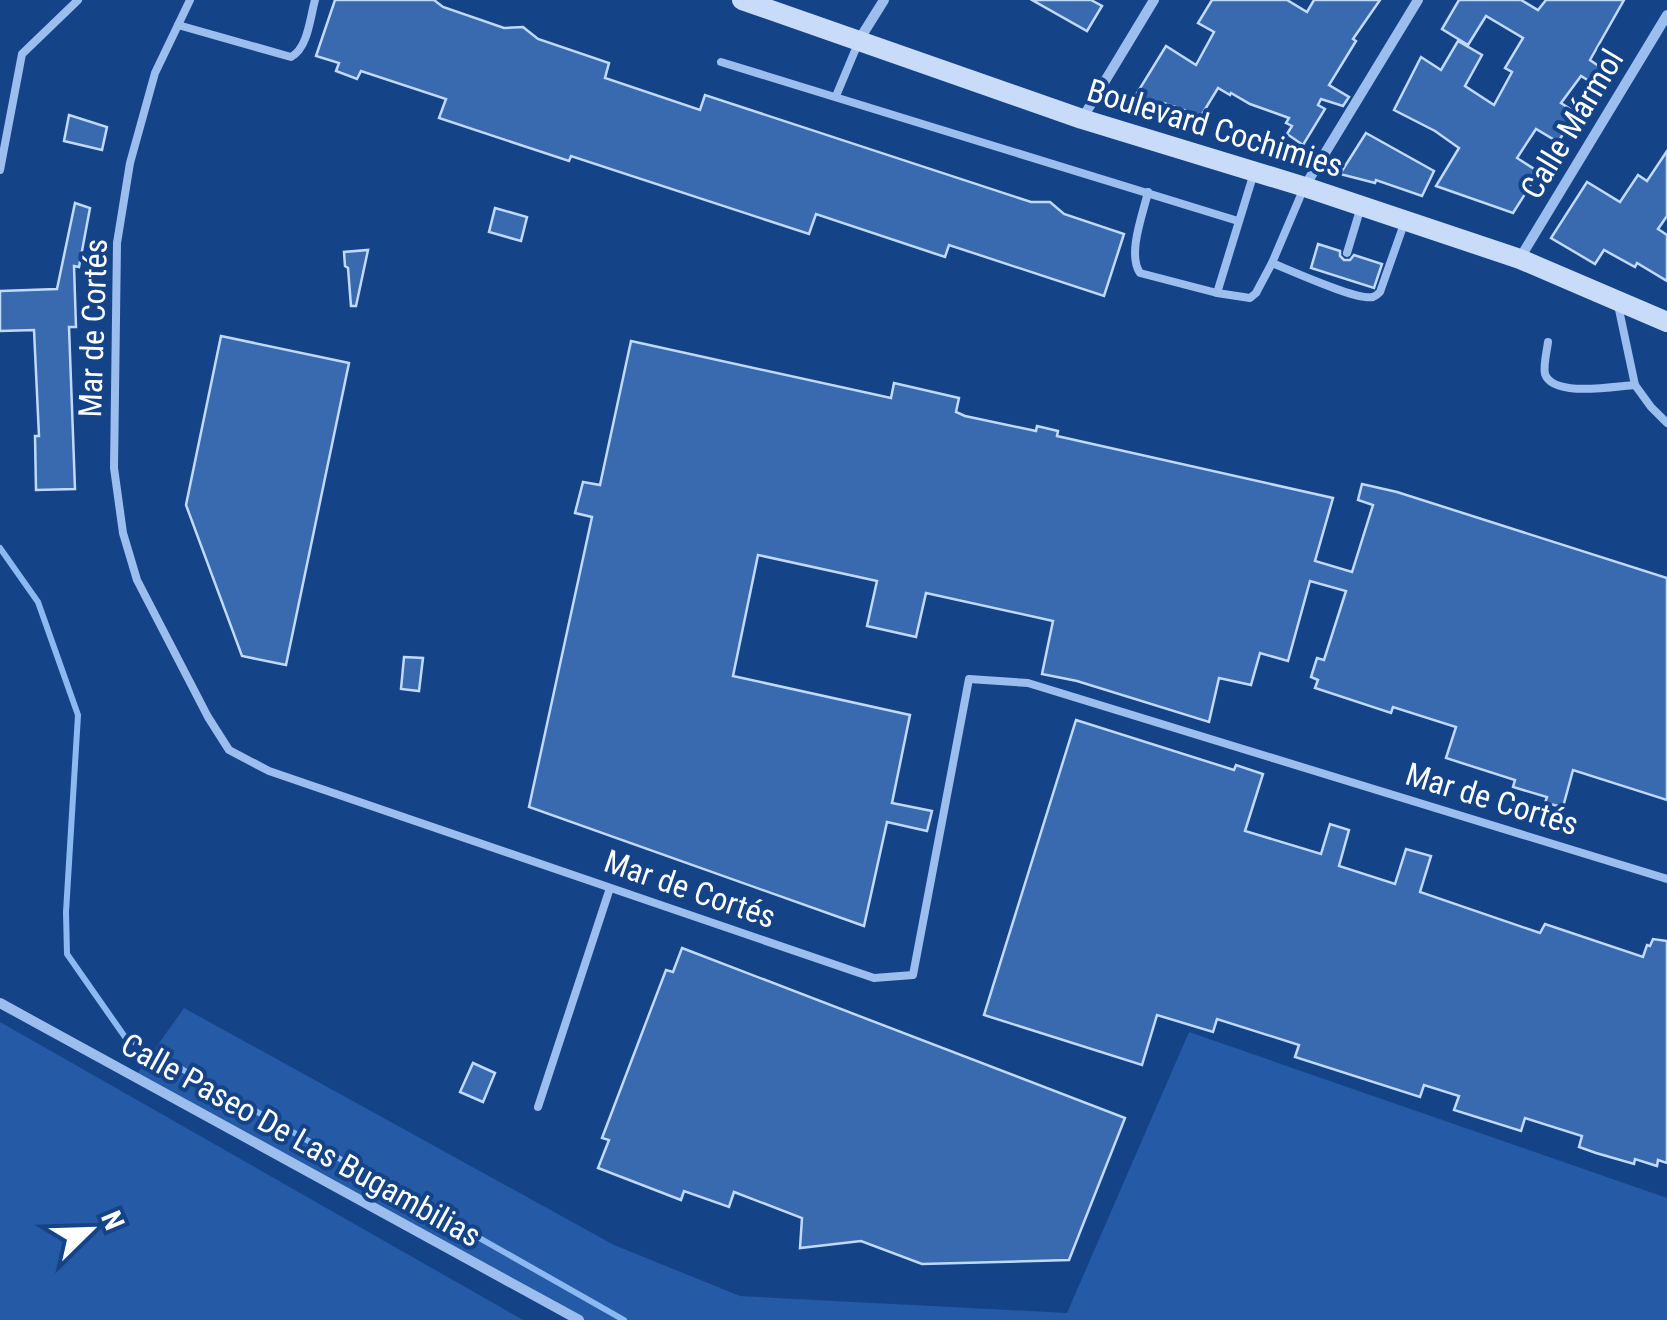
<svg xmlns="http://www.w3.org/2000/svg" width="1667" height="1320" viewBox="0 0 1667 1320" font-family="'Roboto Condensed',sans-serif">
  <style>
    .green { fill: #245aa6 }
    .lines { fill: none; stroke-linecap: round; stroke-linejoin: round }
    .stream { stroke: #8db9f2; stroke-width: 6 }
    .building { fill: #396ab0; stroke: #c1d9fb; stroke-width: 2.5 }
    .lane { stroke: #9bbeef; stroke-width: 8 }
    .street { stroke: #9bbeef; stroke-width: 10 }
    .secondary { stroke: #c8dcfa; stroke-width: 20 }
    .labels { text-anchor: middle; stroke-width: 8; stroke-linejoin: round; paint-order: stroke }
    .street-label { font-size: 32px; fill: #fff; stroke: #154388 }
  </style>
  <rect width="100%" height="100%" fill="#154388"/>
  <!-- green -->
  <g class="green">
    <path d="M184 1008 614 1245 740 1296 1067 1313 1189 1032 1667 1198V1320H579L135 1077Z"/>
    <path d="M0 1022 523 1320H0Z"/>
  </g>
  <g class="lines">
    <!-- stream -->
    <path class="stream" d="M0 548 38 602 78 715 66 912 67 954 125 1037 624 1320"/>
  </g>
  <!-- building -->
  <g class="building">
    <path d="M335 0H434L443 7 504 28 523 27 538 39 609 63 605 78 700 110 705 95 1031 202H1050L1064 214 1124 234 1104 296 949 245 945 257 816 214 809 234 571 156 569 161 439 118 446 99 361 71 357 79 336 71 339 63 316 56Z"/>
    <path d="M1032 0H1091L1102 6 1087 31Z"/>
    <path d="M1212 0H1287L1307 12 1314 0H1380L1353 39 1356 41 1329 85 1349 97 1343 106 1321 99 1318 105 1325 109 1303 145 1287 134 1292 126 1286 123 1289 118 1250 104 1231 93 1230 95 1218 88 1201 116 1164 103 1162 108 1134 98 1166 46 1196 65 1214 32 1198 23Z"/>
    <path d="M1459 0H1521L1538 10 1546 0H1624L1590 60 1603 69 1594 84 1581 76 1561 103 1573 111 1570 114 1574 117 1558 142 1536 129 1517 158 1539 172 1513 213 1436 186 1459 148 1435 131 1394 110 1421 57 1441 70 1458 41 1482 55 1465 86 1494 105 1512 72 1505 68 1523 38 1486 16 1468 45 1442 29Z"/>
    <path d="M69 115 107 127 102 150 64 141Z"/>
    <path d="M1366 133 1434 171 1422 196 1376 180 1375 183 1340 174Z"/>
    <path d="M1667 151V216L1658 229 1667 235V281L1637 263 1635 267 1604 250 1595 264 1551 238 1587 182 1620 202 1638 175 1647 181Z"/>
    <path d="M75 203 90 208 79 267 74 266 76 327H69L75 489 36 490 35 436H39L34 330 0 331V291L57 289Z"/>
    <path d="M495 208 527 217 521 241 489 232Z"/>
    <path d="M1318 244 1340 251V256L1344 260H1350L1354 255 1382 264 1374 288 1311 268Z"/>
    <path d="M368 250 356 306H351L348 268 345 266 344 252Z"/>
    <path d="M221 336 349 363 286 665 242 656 186 505Z"/>
    <path d="M631 341 891 398 894 383 959 398 956 412 965 416 1036 431 1037 426 1058 431 1057 436 1333 498 1315 561 1352 572 1373 505 1358 500 1362 484 1397 492 1667 578V800L1573 770 1563 807 1545 803 1547 797 1513 787 1515 780 1446 758 1456 727 1393 707 1391 713 1315 688 1318 680 1311 677 1317 658 1324 660 1346 591 1310 581 1288 661 1260 653 1251 685 1219 678 1209 722 1077 681 1042 674 1053 621 926 593 916 637 867 626 877 581 758 555 733 676 910 715 892 803 932 811 927 831 887 822 864 926 529 807 592 517 575 513 583 482 600 485Z"/>
    <path d="M404 657 423 658 419 691 401 689Z"/>
    <path d="M1076 720 1234 770 1236 765 1263 774 1245 831 1321 854 1330 824 1349 830 1339 866 1395 884 1406 849 1431 856 1420 892 1540 933 1545 924 1643 957 1647 945 1650 946 1653 939 1667 941V1163L1658 1160 1657 1166 1635 1159 1634 1164 1596 1153 1579 1147 1582 1136 1525 1118 1521 1131 1454 1110 1459 1096 1424 1085 1420 1097 1295 1057 1299 1045 1217 1019 1213 1032 1157 1015 1142 1065 984 1015Z"/>
    <path d="M682 948 1125 1118 1069 1260 922 1264 861 1241 800 1248 802 1218 734 1192 729 1207 684 1191 681 1200 598 1168 609 1140 602 1138 666 970 673 972Z"/>
    <path d="M473 1063 495 1073 483 1102 460 1092Z"/>
  </g>
  <g class="lines">
    <!-- lane -->
    <g class="lane">
      <path d="M190 0 155 73 130 163 117 243 114 468 123 533 137 580 208 717 229 750 269 771 874 978 913 975 969 679 1028 683 1667 879"/>
      <path d="M178 25 291 57C308 48 310 18 315 0"/>
      <path d="M721 62 1238 221"/>
      <path d="M836 96 859 41"/>
      <path d="M0 170 22 54 78 0"/>
      <path d="M1303 190 1272 263C1290 270 1357 301 1373 297 1376 296 1378 294 1380 292L1405 221"/>
      <path d="M1148 192C1143 214 1127 254 1140 273L1217 293 1250 298 1256 293 1272 263"/>
      <path d="M1347 253 1360 210"/>
      <path d="M1217 293 1253 176"/>
      <path d="M1618 305 1635 385 1651 407 1667 423"/>
      <path d="M1548 342C1547 351 1543 365 1545 374 1553 398 1616 386 1635 385"/>
      <path d="M538 1107 610 888"/>
    </g>
    <!-- street -->
    <g class="street">
      <path d="M859 40 884 0"/>
      <path d="M1082 119 1154 0"/>
      <path d="M1305 186 1418 0"/>
      <path d="M1520 258 1667 15"/>
      <path d="M0 1003 579 1320"/>
    </g>
    <!-- secondary -->
    <path class="secondary" d="M742 0 1082 119 1305 187 1520 259 1667 322"/>
  </g>
  <g class="labels">
    <!-- street labels -->
    <g class="street-label">
      <text transform="translate(1572 124) rotate(-59)" y="11">Calle Mármol</text>
      <text transform="translate(1215 128) rotate(17)" y="11">Boulevard Cochimies</text>
      <text transform="translate(93 328) rotate(-88)" y="11">Mar de Cortés</text>
      <text transform="translate(1492 799) rotate(17)" y="11">Mar de Cortés</text>
      <text transform="translate(690 889) rotate(19)" y="11">Mar de Cortés</text>
      <text transform="translate(301 1140) rotate(29)" y="11">Calle Paseo De Las Bugambilias</text>
    </g>
  </g>
  <!-- north arrow -->
  <g transform="translate(90 1230) rotate(67)" stroke="#154388" stroke-width="8" paint-order="stroke">
  <path d="M0-8L18 38L0 25L-18 38Z" fill="#ffffff"/>
  <text y="-15" font-size="28" font-weight="bold" text-anchor="middle" fill="#ffffff">N</text>
  </g>
</svg>
